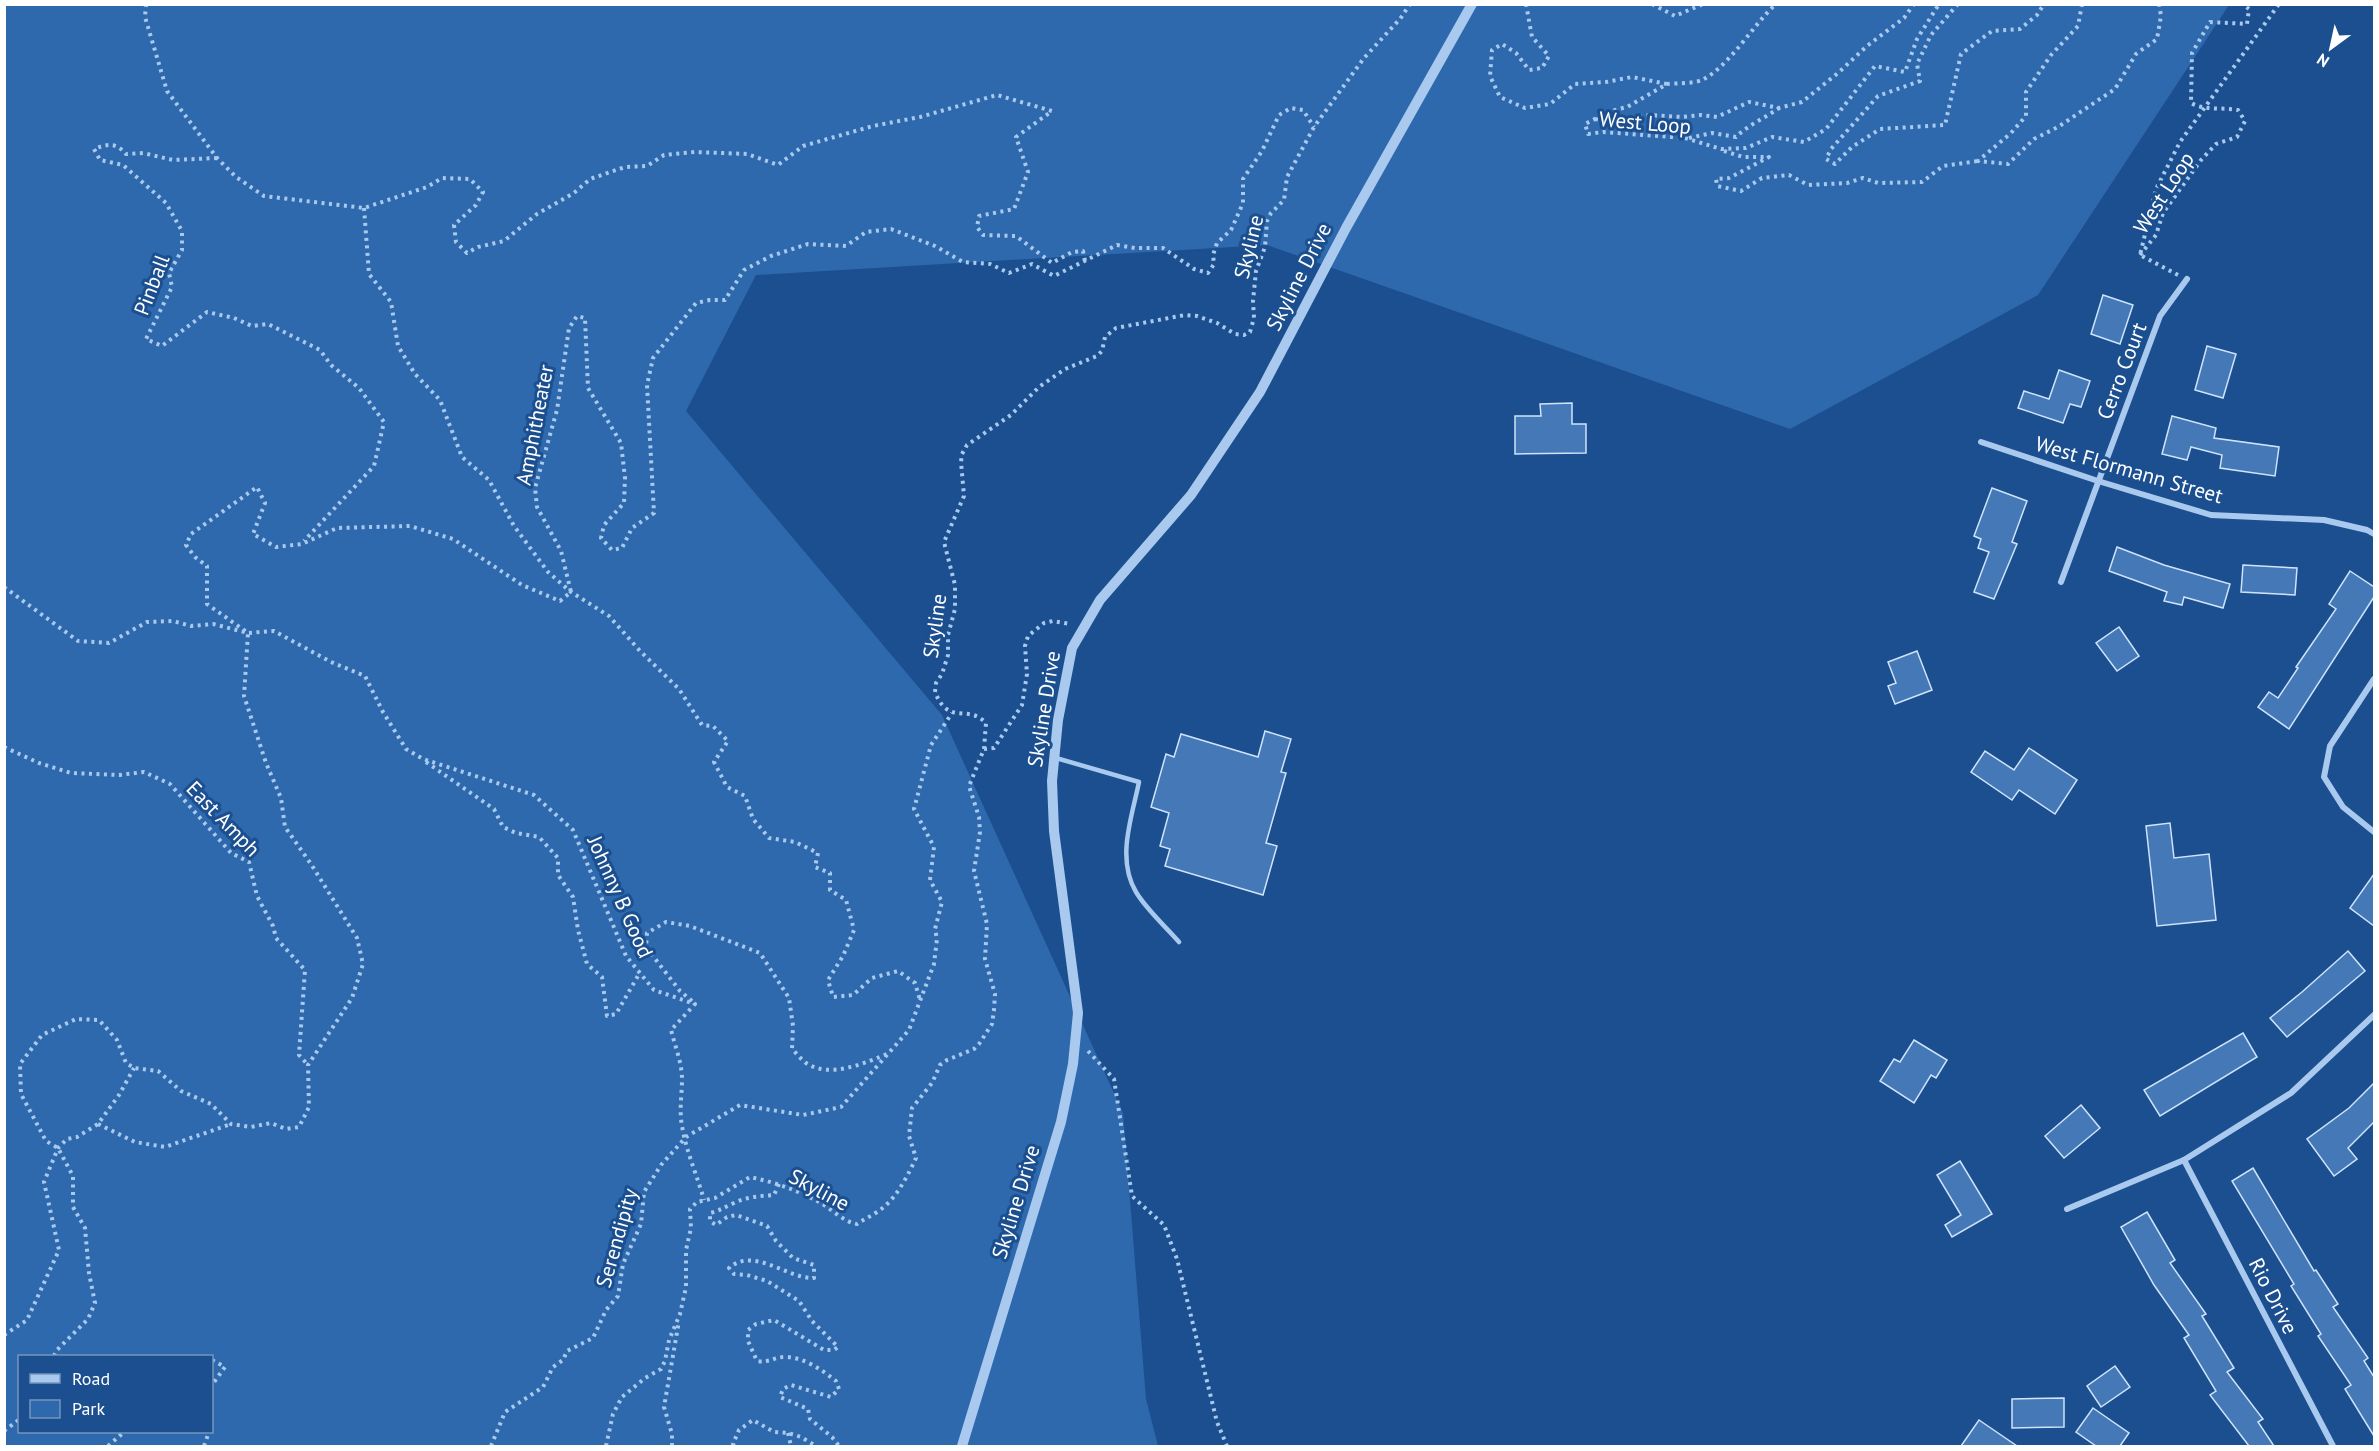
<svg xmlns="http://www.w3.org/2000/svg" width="2379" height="1451" viewBox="0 0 2379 1451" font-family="'PT Sans',sans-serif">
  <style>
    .green { fill: #2e69ad; fill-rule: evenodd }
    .building { fill: #4478b7; stroke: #cfe3fa; stroke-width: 1.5 }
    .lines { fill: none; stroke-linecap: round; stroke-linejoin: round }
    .path { stroke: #a9c9ee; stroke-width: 4; stroke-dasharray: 3 4.5; stroke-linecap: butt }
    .service { stroke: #a9c9ee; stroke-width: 4.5 }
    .minor { stroke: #a9c9ee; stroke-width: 6 }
    .tertiary { stroke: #a9c9ee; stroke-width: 10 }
    .labels { text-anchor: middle; stroke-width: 6; stroke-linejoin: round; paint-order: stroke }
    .street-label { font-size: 21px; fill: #fff; stroke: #1b4f8f }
  </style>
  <rect width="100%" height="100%" fill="#1b4f8f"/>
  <!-- green -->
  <path class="green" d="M5 5H2229L2038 295 1790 429 1267 245 756 275 686 411 942 715 1123 1113 1146 1399 1158 1446H5ZM20 1356H212V1432H20Z"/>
  <!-- building -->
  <g class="building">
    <path d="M2103 295 2133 305 2120 344 2091 334Z"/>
    <path d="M2207 346 2236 354 2223 398 2195 390Z"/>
    <path d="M2059 370 2090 381 2081 407 2070 404 2063 423 2018 408 2024 391 2049 399Z"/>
    <path d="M1572 403V424H1586V453L1515 454V416H1541L1540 404Z"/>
    <path d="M2172 416 2216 428 2214 438 2279 447 2275 476 2220 468 2222 455 2191 447 2187 460 2162 454Z"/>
    <path d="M1992 488 2027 501 2012 542 2017 544 1994 599 1974 592 1989 552 1978 548 1981 539 1974 536Z"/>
    <path d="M2117 547 2164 565 2230 584 2223 608 2184 597 2182 605 2164 601 2167 592 2109 571Z"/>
    <path d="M2243 565 2297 568 2295 595 2241 592Z"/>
    <path d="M2350 571 2374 587V597L2289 729 2258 707 2269 692 2278 698 2298 668 2296 667 2336 609 2329 604Z"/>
    <path d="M2119 627 2139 656 2117 671 2096 643Z"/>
    <path d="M1917 651 1932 690 1895 704 1888 686 1896 683 1888 662Z"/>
    <path d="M1265 731 1291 739 1281 772 1286 773 1266 843 1277 846 1263 895 1165 866 1170 849 1160 846 1169 813 1151 807 1166 754 1174 757 1181 734 1258 757Z"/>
    <path d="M2029 748 2077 780 2055 814 2019 790 2012 800 1971 772 1985 751 2014 770Z"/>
    <path d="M2170 823 2174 858 2209 854 2216 920 2157 926 2146 826Z"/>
    <path d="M2374 874V926L2350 908Z"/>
    <path d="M2348 951 2365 971 2287 1037 2270 1018 2302 992Z"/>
    <path d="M2243 1033 2257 1057 2160 1116 2144 1090Z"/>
    <path d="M1914 1040 1947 1060 1936 1078 1931 1075 1914 1103 1880 1081 1894 1059 1900 1062Z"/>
    <path d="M2374 1083V1122L2348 1148 2357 1159 2334 1176 2307 1139 2349 1108Z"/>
    <path d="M2081 1105 2100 1128 2064 1158 2045 1136Z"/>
    <path d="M1960 1161 1992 1214 1952 1237 1945 1225 1961 1215 1937 1175Z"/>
    <path d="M2253 1168 2314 1271 2316 1270 2338 1304 2333 1307 2368 1358 2364 1361 2374 1377V1436L2345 1389 2351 1385 2318 1336 2321 1334 2291 1286 2294 1284 2232 1181Z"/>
    <path d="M2147 1212 2175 1260 2170 1263 2206 1314 2202 1316 2234 1368 2227 1372 2263 1419 2258 1422 2274 1446H2249L2210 1395 2216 1391 2184 1338 2189 1335 2154 1285 2121 1227Z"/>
    <path d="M2115 1366 2130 1387 2101 1407 2087 1386Z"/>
    <path d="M2064 1398V1427L2012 1428V1399Z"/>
    <path d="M2093 1408 2129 1433 2120 1446H2096L2076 1432Z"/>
    <path d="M1979 1420 2017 1446H1961Z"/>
  </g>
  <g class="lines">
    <!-- path -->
    <g class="path">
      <path d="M146 4 145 17 167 91 217 158 236 177 264 196 364 208 427 187 442 178 470 179 483 192 476 205 454 225 456 242 467 253 478 247 504 241 537 214 574 193 590 179 625 167 647 166 664 155 695 152 747 154 778 165 803 146 873 126 920 117 997 95 1052 111 1016 137 1028 172 1014 209 979 216 977 227 983 235 1016 236 1052 263 1072 252 1083 251 1085 261"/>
      <path d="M1526 4 1532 37 1549 56 1542 68 1529 70 1516 53 1502 44 1492 50 1490 76 1500 97 1525 108 1550 104 1575 84 1606 82 1632 77 1667 84 1627 107 1611 111 1585 124 1588 134 1603 132 1685 138 1721 149 1746 148 1772 137 1804 142 1826 129 1875 66 1905 72 1917 39 1939 4"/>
      <path d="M1652 4 1675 16 1703 4"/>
      <path d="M1958 4 1931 35 1917 64 1920 81 1878 96 1831 149 1826 159 1835 164 1852 147 1880 129 1945 125 1961 54 1992 31 2020 29 2037 15 2044 4"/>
      <path d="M2082 4 2078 26 2051 55 2026 92V116L2011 133 1978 161 2008 164 2034 139 2058 127 2115 89 2136 54 2157 39 2161 16 2159 4"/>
      <path d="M1667 84C1677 83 1695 84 1704 79 1732 63 1752 26 1776 4"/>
      <path d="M1595 119 1609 122 1650 115 1682 117 1701 115 1717 117 1749 102 1779 108 1802 102 1838 73 1867 46 1904 18 1914 4"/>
      <path d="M1689 138 1712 133 1736 137C1748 125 1765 118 1779 108"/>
      <path d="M1724 151 1743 157H1769L1729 178 1716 179 1717 186 1741 191 1762 178 1789 175 1808 185 1847 183 1863 178 1878 183 1922 182 1943 166 1978 161"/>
      <path d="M217 158 173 160 143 153 126 154C116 142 107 144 94 149L100 160 123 165 166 203 182 231V250L169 273 172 287 146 339 162 346 207 312 234 318 252 326 268 324 320 350 331 365 359 388 384 422 374 466 304 541"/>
      <path d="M364 208 369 274 391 302 398 346 415 374 440 400 462 457 489 480 514 526 548 572 571 592 609 616 640 651 679 689 702 725 713 726 728 741 714 762 727 787 745 796 753 819 769 838 795 842 818 853 815 867 830 873V890L846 900 854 930 843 956 828 980 833 997 853 995 872 978 898 971 915 983 920 1000"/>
      <path d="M2140 255 2156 235 2163 213 2201 160 2216 144 2237 137 2245 121 2238 110C2222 107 2205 111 2191 103L2192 53 2210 22 2247 24 2249 9 2243 4"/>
      <path d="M2178 275 2140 255 2156 189 2180 142 2279 4"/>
      <path d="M4 587 78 641 109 643 147 622 173 621 191 626 213 624 248 633 274 631 331 662 365 676 383 712 406 749 423 759 534 795 573 830 626 956 654 990 695 1004 671 1030C675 1046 682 1063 682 1079 682 1095 679 1110 682 1126 686 1151 697 1175 704 1200"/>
      <path d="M4 747 39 763 71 773 119 775 144 772 170 784 231 853 249 862 257 896 273 926 276 938 305 970 299 1055 308 1065"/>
      <path d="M984 749 994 748 1022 705 1027 674 1025 646 1028 636 1044 623 1053 621 1070 624"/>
      <path d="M426 762 494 809 503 827 516 833 539 837 558 858V875L573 897 578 930 587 964 602 977 607 1016 616 1014 639 974"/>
      <path d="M692 1001 680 991 646 947 647 933 666 922 690 926 760 953 789 998 793 1026 792 1049C797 1054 801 1059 806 1063 829 1079 866 1063 889 1053"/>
      <path d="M1088 1051 1114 1079 1132 1196 1164 1225 1177 1259 1217 1422 1227 1446"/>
      <path d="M98 1124 135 1142 165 1147 231 1124"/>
      <path d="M779 1184 774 1195C760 1196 746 1197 734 1203 725 1207 719 1211 710 1213V1221L716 1225 727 1217 736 1215 767 1226 776 1241 793 1258 814 1265V1278C787 1279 754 1246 729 1268L734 1274 747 1275 767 1281 799 1301 812 1321 838 1347 834 1350H824L774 1320 756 1324 748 1330V1341L757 1361C770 1363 774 1357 785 1357 804 1357 822 1370 836 1381L839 1389 831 1397 791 1385 783 1389 780 1397 808 1409 810 1419 832 1437 839 1446"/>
      <path d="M4 1335 27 1320 59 1250 44 1182 58 1148 67 1139 77 1137 98 1124 119 1095 134 1068"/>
      <path d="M54 1356 56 1351 88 1319 95 1303 89 1273 85 1228 73 1207V1176L58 1148 46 1141 21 1094 20 1064 42 1035 76 1019 99 1020 117 1040 126 1063 134 1068 158 1071 181 1091 211 1104 231 1124 251 1127 271 1123 286 1129 299 1127 309 1107 308 1065 352 998 363 964 357 938 311 864 285 827 281 798 266 763 244 696 248 633 207 604V566L195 557 186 545 191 534 257 487 265 503 253 534 276 547 302 544 337 528 410 526 453 539 522 585 560 601 571 592 561 551 537 507 535 488 557 410 569 328 577 316 585 318 588 388 621 443 625 478 624 503 604 525 601 538 612 550 622 548 632 528 654 513 647 385 653 358 696 303 710 300H725L744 270 771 256 808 244 846 246 866 232 891 229 935 246 963 262 990 264 1009 273 1032 264 1054 276 1117 245 1135 248H1163L1194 269 1208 273 1214 264 1213 255 1217 243 1231 230 1243 203V179L1262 151 1279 115 1291 108 1303 110 1314 127"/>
      <path d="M212 1360 225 1367 212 1385"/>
      <path d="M4 1431 20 1419"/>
      <path d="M788 1433 791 1446"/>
      <path d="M108 1446 124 1432"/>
      <path d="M204 1446 209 1432"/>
      <path d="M491 1446 505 1412 543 1387 553 1367 563 1360 567 1351 593 1338 606 1310 618 1296 623 1264 641 1224 644 1192 661 1165 686 1137 740 1105 803 1115 841 1107 909 1030 934 964 937 939 935 929 942 902 930 880 934 847 914 809 931 745 952 713"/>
      <path d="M606 1446 613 1414 622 1397 645 1378 661 1369 665 1361 669 1340 680 1314 686 1287V1250L691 1228 690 1209 697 1202 715 1198 750 1177C773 1182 795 1189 817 1201 830 1207 843 1222 857 1224 866 1218 876 1214 885 1206 898 1195 909 1173 916 1158L909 1136 912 1108 932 1083 940 1065 947 1060 974 1049 979 1044 992 1024 994 1010 995 994 985 959 987 924 974 871 980 832 979 817 969 786 984 749 986 723C967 703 949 727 935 692L936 683 942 674 948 655V635L955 609V585L944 542 964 496 961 462 962 454 967 445 1011 415 1039 387 1065 369 1097 356 1102 351 1105 337 1116 328 1185 315 1197 316 1217 323 1235 334 1244 335 1250 332 1254 318 1253 301 1256 271 1265 247 1267 221 1271 213 1284 200 1287 177 1314 127 1364 58 1400 19 1410 4"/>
      <path d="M672 1446V1434L664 1407 679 1321"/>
      <path d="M734 1446 733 1444 739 1430 753 1420 774 1432 788 1433 801 1437 816 1446"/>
    </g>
    <!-- service -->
    <path class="service" d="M1056 758 1139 782C1132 817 1116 858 1136 892 1146 909 1166 927 1179 942"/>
    <!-- minor -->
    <g class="minor">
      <path d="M1981 442 2098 481 2211 515 2324 520 2367 530 2374 534"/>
      <path d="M2061 582 2160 316 2187 279"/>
      <path d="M2374 679 2330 746 2324 777 2343 807 2374 832"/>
      <path d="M2184 1160 2333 1446"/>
      <path d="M2067 1209 2184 1160 2291 1093 2374 1015"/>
    </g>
    <!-- tertiary -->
    <path class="tertiary" d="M962 1446 1061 1122 1073 1064 1078 1013 1054 831 1052 781 1058 720 1072 648 1100 600 1191 495 1260 392 1346 228 1472 4"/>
  </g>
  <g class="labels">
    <!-- street labels -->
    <g class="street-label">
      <text transform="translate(1645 123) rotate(5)" y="7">West Loop</text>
      <text transform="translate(2164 193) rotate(-57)" y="7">West Loop</text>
      <text transform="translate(1249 247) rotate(-76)" y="7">Skyline</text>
      <text transform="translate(1299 277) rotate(-63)" y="7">Skyline Drive</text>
      <text transform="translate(152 285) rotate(-69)" y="7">Pinball</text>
      <text transform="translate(2122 371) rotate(-69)" y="7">Cerro Court</text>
      <text transform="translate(535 425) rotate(-79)" y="7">Amphitheater</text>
      <text transform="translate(2129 470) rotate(16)" y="7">West Flormann Street</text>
      <text transform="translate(935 626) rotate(-82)" y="7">Skyline</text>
      <text transform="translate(1044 709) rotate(-81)" y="7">Skyline Drive</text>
      <text transform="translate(223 819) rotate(46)" y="7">East Amph</text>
      <text transform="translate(620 897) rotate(66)" y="7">Johnny B Good</text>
      <text transform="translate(819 1190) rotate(28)" y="7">Skyline</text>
      <text transform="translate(1016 1202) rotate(-73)" y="7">Skyline Drive</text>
      <text transform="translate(617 1238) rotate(-74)" y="7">Serendipity</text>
      <text transform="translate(2273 1296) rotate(63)" y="7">Rio Drive</text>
    </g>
  </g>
  <!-- border -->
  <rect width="2379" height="1451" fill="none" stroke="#ffffff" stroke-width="12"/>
  <!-- legend -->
  <rect x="18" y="1355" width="195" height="78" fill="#1b4f8f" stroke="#7695bc" stroke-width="1.5"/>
  <rect x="30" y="1374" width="30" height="9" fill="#a9c9ee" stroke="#7695bc" stroke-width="1.5"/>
  <text x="72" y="1385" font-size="18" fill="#ffffff">Road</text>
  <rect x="30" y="1400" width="30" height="18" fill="#2e69ad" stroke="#7695bc" stroke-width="1.5"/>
  <text x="72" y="1415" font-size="18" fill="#ffffff">Park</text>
  <!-- north arrow -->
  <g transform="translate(2331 48) rotate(213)" stroke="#1b4f8f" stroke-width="4.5" paint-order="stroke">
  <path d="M0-4.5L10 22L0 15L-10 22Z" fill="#ffffff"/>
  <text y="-9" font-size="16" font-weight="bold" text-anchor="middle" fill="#ffffff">N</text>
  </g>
</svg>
